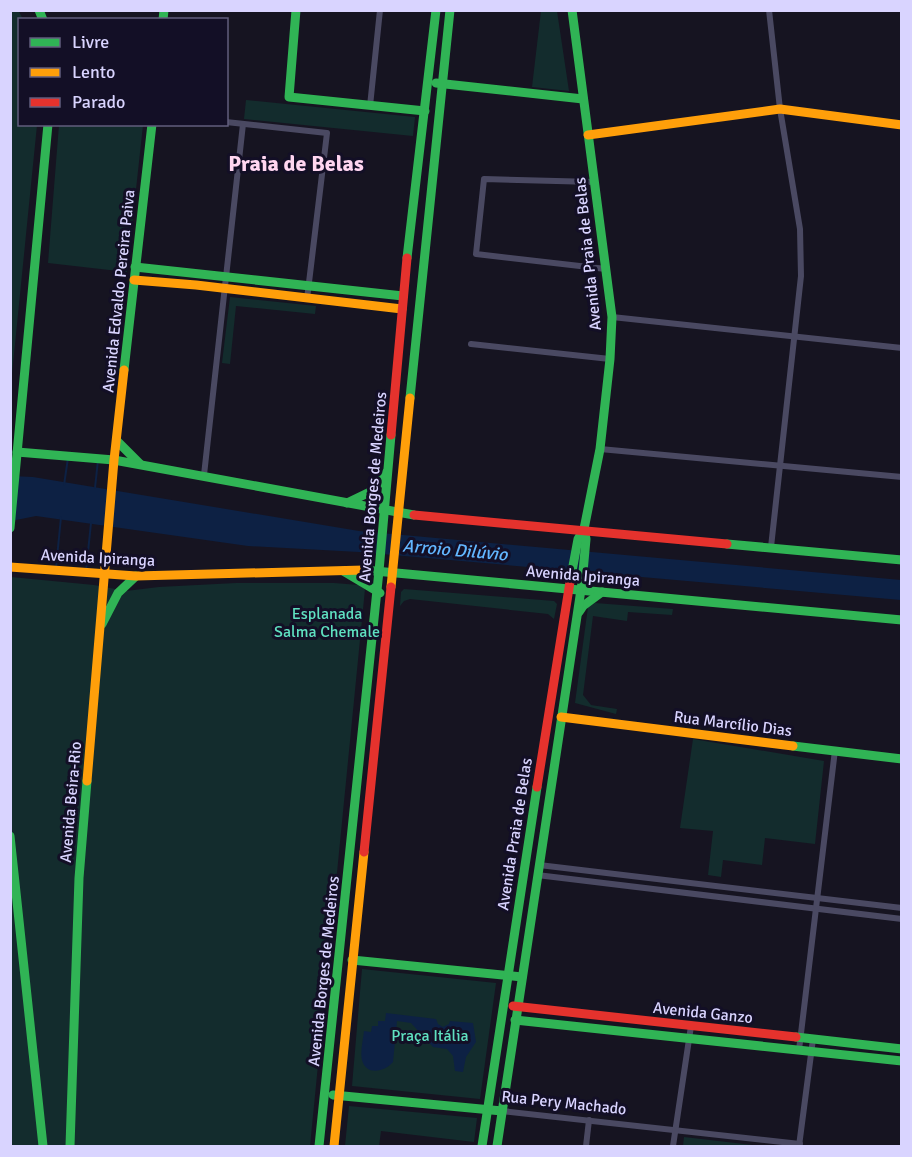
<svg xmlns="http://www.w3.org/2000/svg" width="912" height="1157" viewBox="0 0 912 1157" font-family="Signika,sans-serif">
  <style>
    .green { fill: #132c2d }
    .water { fill: #0d2144 }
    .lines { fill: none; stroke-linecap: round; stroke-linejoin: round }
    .stream { stroke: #0d2144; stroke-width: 2 }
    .street { stroke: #4a4962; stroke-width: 6 }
    .fast { stroke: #30b455; stroke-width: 9 }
    .slow { stroke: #ff9f0a; stroke-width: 9 }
    .jam { stroke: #e5322d; stroke-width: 9 }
    .labels { text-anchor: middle; stroke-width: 6; stroke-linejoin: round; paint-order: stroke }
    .street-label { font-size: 16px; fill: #d9d4ff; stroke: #130f26 }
    .park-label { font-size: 16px; fill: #5fe0c0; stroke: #130f26 }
    .water-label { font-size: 18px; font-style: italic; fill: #62b6ff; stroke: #130f26 }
    .district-label { font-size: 22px; font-weight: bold; fill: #ffd6f0; stroke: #130f26 }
  </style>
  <rect width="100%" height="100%" fill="#161421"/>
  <!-- green -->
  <g class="green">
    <path d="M18 10 23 19 20 20V124L37 125 11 384 10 11Z"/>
    <path d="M541 11H557L569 91 532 87Z"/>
    <path d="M246 100 415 117 413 136 244 119Z"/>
    <path d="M59 125H143L127 272 48 263Z"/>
    <path d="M230 297 316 306 315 314 236 306 230 364 222 363Z"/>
    <path d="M11 577 94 585 126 591 159 587 236 583H334L359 585 365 589 310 1146H11Z"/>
    <path d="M404 589 554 601 557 604 554 619 548 614 410 599 404 601 400 606 401 592Z"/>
    <path d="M595 603 673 609 672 615 628 612 627 621 593 616 583 695 591 705 617 709 616 714 575 703 588 607Z"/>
    <path d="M693 739 824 761 815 844 765 838 762 865 723 860 721 877 708 875 713 831 680 828Z"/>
    <path d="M362 969 496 983 480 1099 352 1086Z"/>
    <path d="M349 1106 477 1118 474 1142 381 1131 379 1146H345Z"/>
    <path d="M684 1137 761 1146H683Z"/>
  </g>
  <!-- water -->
  <g class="water">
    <path d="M11 476 33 477 359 531 901 580V600L359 552 248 546 36 516 11 521Z"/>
    <path d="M386 1013 436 1019 438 1024 443 1027 449 1024 450 1021 473 1023 476 1042 466 1057 463 1072 455 1071 453 1056 447 1049 433 1047 411 1023 397 1021 393 1062C385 1072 366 1076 362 1060 360 1052 363 1040 364 1031L371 1032 372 1026H378V1021H385Z"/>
  </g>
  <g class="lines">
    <!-- stream -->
    <g class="stream">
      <path d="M64 485 68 458"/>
      <path d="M95 488 98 460"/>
      <path d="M56 568 61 517"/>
      <path d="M86 571 91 523"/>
    </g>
    <!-- street -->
    <g class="street">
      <path d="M769 10 780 109 800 229 801 276 771 547"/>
      <path d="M370 106 380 10"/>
      <path d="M226 122 327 133 307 299"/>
      <path d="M595 182 484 179 476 254 606 269"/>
      <path d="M612 317 902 348"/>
      <path d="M471 344 610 359"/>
      <path d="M600 449 902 477"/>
      <path d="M204 475 243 124"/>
      <path d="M539 865 902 908"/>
      <path d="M537 875 902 919"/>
      <path d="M799 1050 835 750"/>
      <path d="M502 1111 800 1144"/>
      <path d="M586 1146 589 1120"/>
      <path d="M673 1146 691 1026"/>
      <path d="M799 1146 813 1039"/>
    </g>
    <!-- fast -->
    <g class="fast">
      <path d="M39 10 43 20"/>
      <path d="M296 10 289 97 425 111"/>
      <path d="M163 20 164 10"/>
      <path d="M436 83 583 99"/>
      <path d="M407 258 436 10"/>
      <path d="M135 267 403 296"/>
      <path d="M124 370 152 124"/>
      <path d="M410 398 450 10"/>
      <path d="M117 441 140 464"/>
      <path d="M17 452 114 460 414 515"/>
      <path d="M347 503 374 490 387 472"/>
      <path d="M10 528 48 124"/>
      <path d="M727 544 902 560"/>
      <path d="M364 570 902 620"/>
      <path d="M343 571 380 593"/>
      <path d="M570 582 578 539 584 529 600 449 610 359 612 317 572 10"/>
      <path d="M579 612 583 606 602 592"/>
      <path d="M102 624 118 593 136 576"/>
      <path d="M793 746 902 759"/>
      <path d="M10 836 43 1146"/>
      <path d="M352 960 522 977"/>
      <path d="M515 1020 902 1061"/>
      <path d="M796 1037 902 1049"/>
      <path d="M333 1095 502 1111"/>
      <path d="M70 1146 79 878 87 781"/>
      <path d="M319 1146 379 571 391 435"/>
      <path d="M482 1146 537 787"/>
      <path d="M497 1146 582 583 586 539 584 529"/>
    </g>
    <!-- slow -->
    <g class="slow">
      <path d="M588 135 780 109 902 125"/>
      <path d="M134 280 196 285 402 309"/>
      <path d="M10 567 136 576 364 570"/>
      <path d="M391 587 410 398"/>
      <path d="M561 717 793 746"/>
      <path d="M87 781 114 460 124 370"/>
      <path d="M334 1146 364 852"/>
    </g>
    <!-- jam -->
    <g class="jam">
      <path d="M391 435 407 258"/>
      <path d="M414 515 727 544"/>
      <path d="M537 787 570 582"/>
      <path d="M364 852 391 587"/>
      <path d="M513 1006 796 1037"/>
    </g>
  </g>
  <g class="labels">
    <!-- street labels -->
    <g class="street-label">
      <text transform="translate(587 254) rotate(-96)" y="6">Avenida Praia de Belas</text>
      <text transform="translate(118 291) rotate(-84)" y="6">Avenida Edvaldo Pereira Paiva</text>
      <text transform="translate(372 487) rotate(-85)" y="6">Avenida Borges de Medeiros</text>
      <text transform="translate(98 557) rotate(3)" y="6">Avenida Ipiranga</text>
      <text transform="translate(583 575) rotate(5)" y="6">Avenida Ipiranga</text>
      <text transform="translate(733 723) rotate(7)" y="6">Rua Marcílio Dias</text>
      <text transform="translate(70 802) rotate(-85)" y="6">Avenida Beira-Rio</text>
      <text transform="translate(514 834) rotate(-81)" y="6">Avenida Praia de Belas</text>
      <text transform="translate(323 971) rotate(-84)" y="6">Avenida Borges de Medeiros</text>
      <text transform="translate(703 1012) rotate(6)" y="6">Avenida Ganzo</text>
      <text transform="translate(564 1102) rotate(6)" y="6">Rua Pery Machado</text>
    </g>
    <!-- park labels -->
    <g class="park-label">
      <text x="327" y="619">Esplanada<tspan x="327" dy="18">Salma Chemale</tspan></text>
      <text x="430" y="1041">Praça Itália</text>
    </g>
    <!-- water labels -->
    <g class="water-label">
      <text transform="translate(455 550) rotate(5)" y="6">Arroio Dilúvio</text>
    </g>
    <!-- district labels -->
    <g class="district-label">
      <text x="296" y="171">Praia de Belas</text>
    </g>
  </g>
  <!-- border -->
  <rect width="912" height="1157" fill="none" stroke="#d9d4ff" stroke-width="24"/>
  <!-- legend -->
  <rect x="18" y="18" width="210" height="108" fill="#130f26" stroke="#625e7d" stroke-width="1.5"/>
  <rect x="30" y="38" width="30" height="9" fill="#30b455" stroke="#625e7d" stroke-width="1.5"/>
  <text x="72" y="48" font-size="18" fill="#d9d4ff">Livre</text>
  <rect x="30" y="68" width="30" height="9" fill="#ff9f0a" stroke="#625e7d" stroke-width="1.5"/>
  <text x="72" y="78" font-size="18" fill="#d9d4ff">Lento</text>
  <rect x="30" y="98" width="30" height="9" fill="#e5322d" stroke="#625e7d" stroke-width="1.5"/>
  <text x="72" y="108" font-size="18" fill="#d9d4ff">Parado</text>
</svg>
